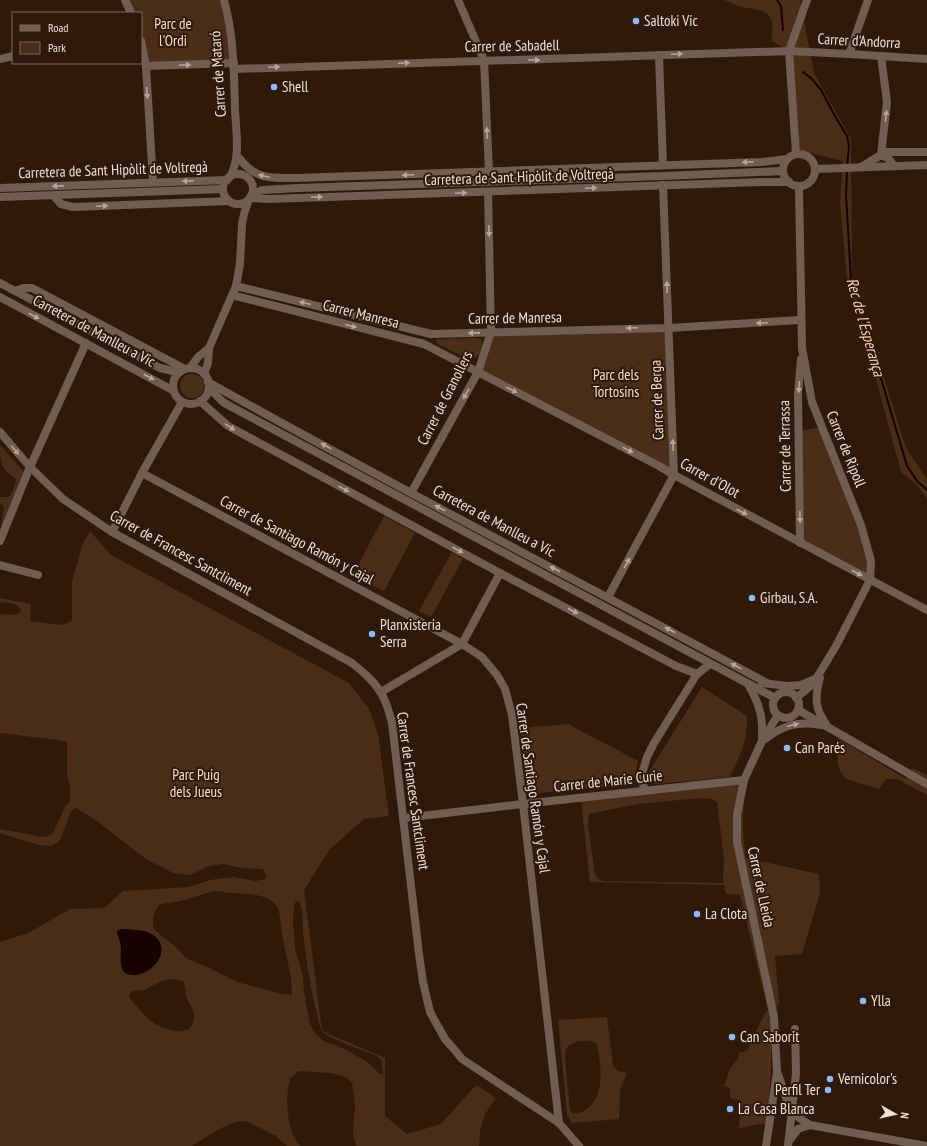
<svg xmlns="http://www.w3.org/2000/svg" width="927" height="1146" viewBox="0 0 927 1146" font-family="'PT Sans Narrow',sans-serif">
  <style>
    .green { fill: #4b2e18; fill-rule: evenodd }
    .water { fill: #170200 }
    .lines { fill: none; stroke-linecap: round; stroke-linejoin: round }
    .stream { stroke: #170200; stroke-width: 2 }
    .minor { stroke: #705e52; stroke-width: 8 }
    .oneway { fill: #b6a69b }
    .poi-dot { fill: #89bafc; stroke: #2f1a0a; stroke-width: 1.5 }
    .labels { text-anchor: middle; stroke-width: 4; stroke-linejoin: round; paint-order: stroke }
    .poi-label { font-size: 15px; fill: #efe0d6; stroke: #2f1a0a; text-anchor: start }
    .park-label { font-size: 15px; fill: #fadecc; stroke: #2f1a0a }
    .street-label { font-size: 15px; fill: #efe0d6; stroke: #2f1a0a }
    .water-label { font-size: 16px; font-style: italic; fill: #f8d0b5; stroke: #2f1a0a }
  </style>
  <rect width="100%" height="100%" fill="#2f1a0a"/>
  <!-- green -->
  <g class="green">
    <path d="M125 0H224L234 63 146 66 141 41V13H131Z"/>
    <path d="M724 0H800L814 73 851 139 852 276 906 448 927 479V498L916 484 901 472 858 312 847 278 840 202 843 161 799 150 789 51 772 41C772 35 773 28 772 22 769 9 753 9 742 7 736 6 730 2 724 0Z"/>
    <path d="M669 328 674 475 478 372 491 332Z"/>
    <path d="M476 338 481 340C486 349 478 359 468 359L437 344 436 339Z"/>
    <circle cx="192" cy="386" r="12"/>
    <path d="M822 427 871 561 870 580 800 543 799 431Z"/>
    <path d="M0 445 24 472 0 532 4 507 0 503V497H6L10 496 14 488 16 480C13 476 10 474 6 471 0 465 0 454 0 445Z"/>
    <path d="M384 516 415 533 384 591 353 575Z"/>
    <path d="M90 531 111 555 349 683 369 709 378 734 389 816 364 819 330 849 304 890 322 1031 385 1058V1116L407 1134 441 1124 476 1085 496 1098 485 1114 480 1130 479 1146H356L353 1134 355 1105 352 1083 346 1077 331 1073 299 1071 290 1078C286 1095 286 1115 292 1132 294 1137 297 1142 300 1146H287L276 1136 268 1132 249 1122 241 1121 235 1122 219 1129 192 1146H0V942L28 933 70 909 104 908 123 891 189 887 210 880 233 877 256 881 265 879C267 875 265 871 262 869L242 868 223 864 209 866 190 875 173 873 146 859 93 818 76 808 71 811 61 838 58 842 51 846 39 845 0 833V829L43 837 51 835 54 831 65 807 70 801V787L67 773V742L58 740 0 733V614L9 615 17 614 21 612C21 603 8 603 0 602V598L31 604 30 621 61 625 70 622 72 620V581L83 543ZM214 891C221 891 227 893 234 893 249 894 274 894 279 911L282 934 291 978 292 995 282 994 237 982 209 968 186 958 176 947 163 937 154 929 153 924V917L157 907 161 904 181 901ZM296 901 300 903C304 913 302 923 303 933 307 966 312 998 321 1030 328 1039 365 1051 377 1056L382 1061 383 1074H380L366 1061 342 1048 323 1041 315 1033 310 1025 304 991 303 976 295 949 293 921 294 906ZM121 929C130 930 140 929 149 933 181 947 144 987 123 971 120 960 123 946 118 936ZM171 979 183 981C186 987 185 994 187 999 189 1004 193 1008 194 1013 197 1041 163 1031 150 1020 142 1014 136 1005 129 997L131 992C135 990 139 991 144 990 153 986 160 980 171 979Z"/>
    <path d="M452 552 463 559 431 617 419 611Z"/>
    <path d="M702 687 747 716C748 741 740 755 730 777L654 784 650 781V770Z"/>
    <path d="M568 724 638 761 633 784 537 793 529 788 521 728Z"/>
    <path d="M839 739 906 779 912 768 927 775V795L897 779H886L879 789C868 785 855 783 846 778 835 771 837 750 839 739Z"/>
    <path d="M748 783C741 809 742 832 746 858L819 874 820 893 802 954 775 956 779 1002 771 1021V1069L767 1123 739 1128 741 1101 730 1098V1088L724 1086 730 1069 738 1059 739 1053 747 1051 763 1017 768 1010 740 895 726 894 724 885 590 882 581 800ZM700 798 712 799 717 802 724 858 723 883 603 881 598 879 595 874 588 825 589 814 638 804Z"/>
    <path d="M607 1017 613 1065 618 1071 627 1073 620 1089 619 1119 572 1123 567 1114 558 1020ZM579 1041C586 1041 593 1039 597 1045 601 1065 605 1093 589 1107 584 1112 578 1114 572 1113L570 1110 565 1058 566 1050 569 1045Z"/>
  </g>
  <!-- water -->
  <path class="water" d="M121 929C130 930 141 929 149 933 180 948 146 984 125 973 117 964 123 951 120 941 119 937 117 935 117 931Z"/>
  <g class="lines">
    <!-- stream -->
    <g class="stream">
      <path d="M777 0 781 6 783 30"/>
      <path d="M803 72 812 79 821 90 835 116 847 136 849 146 847 166"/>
      <path d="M847 170 846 195 851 279 856 296 862 304 861 311 907 466 917 481 927 490"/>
    </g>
    <!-- minor -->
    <g class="minor">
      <path d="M125 0 131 13"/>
      <path d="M224 0C234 36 234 74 235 110 236 131 241 158 230 177"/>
      <path d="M458 0 484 60 489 172"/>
      <path d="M141 41 146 66 153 182"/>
      <path d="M849 54 868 0"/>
      <path d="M659 55 663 165"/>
      <path d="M881 56 887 102 881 155"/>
      <path d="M0 59 13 56"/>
      <path d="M146 66 234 63"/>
      <path d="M235 69 789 51 849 54 927 59"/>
      <path d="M882 152H927"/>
      <circle cx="799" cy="170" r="16"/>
      <path d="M796 154 789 51 807 0"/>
      <path d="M239 158C256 180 270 178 296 178L762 162 787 159"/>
      <path d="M861 167 881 155 888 158 894 166"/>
      <path d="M816 169 927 165"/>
      <circle cx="238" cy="189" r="15"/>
      <path d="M0 188 227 180"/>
      <path d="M53 195 61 204 73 207 229 201"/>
      <path d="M251 196 262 190 298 188 663 176 783 171"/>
      <path d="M0 197 223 189"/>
      <path d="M250 198 269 199 761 182H789"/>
      <path d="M0 283 160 368 173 371H181"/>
      <path d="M236 286 431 334 669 328 800 320"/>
      <path d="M15 291 23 288H32L185 369"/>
      <path d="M232 295 424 344 659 466 674 475 927 610"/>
      <path d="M0 297 174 391"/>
      <path d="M190 368 198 357 209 348"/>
      <circle cx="191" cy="386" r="18"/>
      <path d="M204 374 208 363 209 348 236 286 240 264 242 224 244 214 249 199"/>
      <path d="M208 382C393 486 581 582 767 683"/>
      <path d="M209 388 223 402 228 405 775 698"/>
      <path d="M200 401 228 426 500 573 676 666 697 674"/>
      <path d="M0 432 30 467 63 499 112 532 352 663C363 672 374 681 381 693 387 702 389 713 392 723L419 954 423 982 430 1012 445 1039 453 1048 462 1059 559 1123 579 1146"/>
      <path d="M142 473 462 644 482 657 497 675 505 689 512 715 523 804 559 1123"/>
      <path d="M411 493 478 372 491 332 488 192"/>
      <path d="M112 532 142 473 182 402"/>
      <path d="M0 541 30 467 86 343"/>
      <path d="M800 543 798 393 801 359"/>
      <path d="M0 565 38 575"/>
      <path d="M608 597 674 475 663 185"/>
      <path d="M820 678C815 697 814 707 826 724"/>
      <path d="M762 683 788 686 801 685 815 679"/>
      <path d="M749 686C760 705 763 717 762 740"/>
      <path d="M381 692 462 644 500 573"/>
      <circle cx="786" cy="705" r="13"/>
      <path d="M796 698 813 684 836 646 870 580 871 561 861 525 812 402 802 348 799 186"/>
      <path d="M798 710 927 784"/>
      <path d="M765 739C784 725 797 721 821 725"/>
      <path d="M644 791 642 774 647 757 654 743 697 674 710 664"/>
      <path d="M404 818 523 804 744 780"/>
      <path d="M778 1074 791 1112"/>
      <path d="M792 1113 810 1125 927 1146"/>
      <path d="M789 1141 798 1129 810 1125"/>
      <path d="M766 1146 777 1072 774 1017 737 842V815L744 780 762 741 778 715"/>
      <path d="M788 1146 796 1073 795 1029"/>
    </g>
  </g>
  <!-- one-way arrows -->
  <defs><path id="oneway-solid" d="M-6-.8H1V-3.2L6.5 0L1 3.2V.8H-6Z"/></defs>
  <g class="oneway">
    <use href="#oneway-solid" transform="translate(677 54) rotate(-2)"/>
    <use href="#oneway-solid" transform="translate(534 60)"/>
    <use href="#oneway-solid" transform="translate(404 63) rotate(-2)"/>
    <use href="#oneway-solid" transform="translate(185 65) rotate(-2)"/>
    <use href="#oneway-solid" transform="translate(274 67) rotate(-2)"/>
    <use href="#oneway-solid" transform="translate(147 93) rotate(86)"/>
    <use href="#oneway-solid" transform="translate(886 116) rotate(-84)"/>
    <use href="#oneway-solid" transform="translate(487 133) rotate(-93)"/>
    <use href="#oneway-solid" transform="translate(748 162) rotate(178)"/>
    <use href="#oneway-solid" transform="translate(408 175) rotate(178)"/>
    <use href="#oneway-solid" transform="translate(264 176) rotate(-166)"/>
    <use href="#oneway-solid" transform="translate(188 181) rotate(178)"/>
    <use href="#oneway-solid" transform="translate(58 186) rotate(178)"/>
    <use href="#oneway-solid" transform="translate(591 188) rotate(-2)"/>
    <use href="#oneway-solid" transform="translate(461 193) rotate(-2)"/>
    <use href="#oneway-solid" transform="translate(317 197) rotate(-2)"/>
    <use href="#oneway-solid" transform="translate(102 206) rotate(-2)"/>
    <use href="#oneway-solid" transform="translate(489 231) rotate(88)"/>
    <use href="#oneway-solid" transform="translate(667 287) rotate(-92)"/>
    <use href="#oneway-solid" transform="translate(305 303) rotate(-166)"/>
    <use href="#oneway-solid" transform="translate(34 316) rotate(28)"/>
    <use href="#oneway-solid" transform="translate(762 323) rotate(177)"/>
    <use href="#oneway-solid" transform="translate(351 326) rotate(14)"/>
    <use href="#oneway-solid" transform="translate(632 328) rotate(178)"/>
    <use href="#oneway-solid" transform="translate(474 333) rotate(179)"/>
    <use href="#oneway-solid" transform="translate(149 377) rotate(28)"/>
    <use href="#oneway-solid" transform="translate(799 387) rotate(94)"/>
    <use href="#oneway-solid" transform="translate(512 390) rotate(27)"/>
    <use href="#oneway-solid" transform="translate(466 394) rotate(119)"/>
    <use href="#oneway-solid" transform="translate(230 427) rotate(32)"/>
    <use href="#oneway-solid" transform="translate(673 445) rotate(-92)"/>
    <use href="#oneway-solid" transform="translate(326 446) rotate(-151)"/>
    <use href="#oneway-solid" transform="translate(15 450) rotate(50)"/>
    <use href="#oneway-solid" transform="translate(628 450) rotate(27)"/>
    <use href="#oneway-solid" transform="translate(344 489) rotate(28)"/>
    <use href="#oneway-solid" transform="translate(440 508) rotate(-152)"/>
    <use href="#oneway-solid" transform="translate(742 512) rotate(28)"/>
    <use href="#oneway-solid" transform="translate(800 517) rotate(89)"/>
    <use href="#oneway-solid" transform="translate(458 550) rotate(28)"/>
    <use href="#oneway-solid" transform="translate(627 563) rotate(-61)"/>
    <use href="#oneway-solid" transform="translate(555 569) rotate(-152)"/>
    <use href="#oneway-solid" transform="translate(857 573) rotate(28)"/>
    <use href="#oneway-solid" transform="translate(573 611) rotate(28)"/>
    <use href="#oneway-solid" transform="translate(670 630) rotate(-152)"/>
    <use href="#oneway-solid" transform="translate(736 666) rotate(-152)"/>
    <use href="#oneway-solid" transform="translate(793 725) rotate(-14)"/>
  </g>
  <!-- markers -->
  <g class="poi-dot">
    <circle cx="636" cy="21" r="4"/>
    <circle cx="274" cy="87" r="4"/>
    <circle cx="752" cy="598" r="4"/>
    <circle cx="372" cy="634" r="4"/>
    <circle cx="787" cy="748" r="4"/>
    <circle cx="697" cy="914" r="4"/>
    <circle cx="863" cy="1001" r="4"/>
    <circle cx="732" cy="1037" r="4"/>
    <circle cx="830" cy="1079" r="4"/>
    <circle cx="828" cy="1090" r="4"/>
    <circle cx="730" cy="1109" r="4"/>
  </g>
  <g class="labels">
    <!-- poi labels -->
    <g class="poi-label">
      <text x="644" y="26">Saltoki Vic</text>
      <text x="282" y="92">Shell</text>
      <text x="760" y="603">Girbau, S.A.</text>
      <text x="380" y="630">Planxisteria<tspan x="380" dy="17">Serra</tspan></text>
      <text x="795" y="753">Can Parés</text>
      <text x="705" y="919">La Clota</text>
      <text x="871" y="1006">Ylla</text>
      <text x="740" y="1042">Can Saborit</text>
      <text x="838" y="1084">Vernicolor's</text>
      <text x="820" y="1095" text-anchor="end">Perfil Ter</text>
      <text x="738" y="1114">La Casa Blanca</text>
    </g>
    <!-- park labels -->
    <g class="park-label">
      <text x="173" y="29">Parc de<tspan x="173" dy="17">l'Ordi</tspan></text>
      <text x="616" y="380">Parc dels<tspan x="616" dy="17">Tortosins</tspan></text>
      <text x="196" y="780">Parc Puig<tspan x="196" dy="17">dels Jueus</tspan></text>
    </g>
    <!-- street labels -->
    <g class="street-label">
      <text transform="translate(859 41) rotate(3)" y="5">Carrer d'Andorra</text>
      <text transform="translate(512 46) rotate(-1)" y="5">Carrer de Sabadell</text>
      <text transform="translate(218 74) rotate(-94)" y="5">Carrer de Mataró</text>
      <text transform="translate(113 170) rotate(-2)" y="5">Carretera de Sant Hipòlit de Voltregà</text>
      <text transform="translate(519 177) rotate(-2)" y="5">Carretera de Sant Hipòlit de Voltregà</text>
      <text transform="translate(361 314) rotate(14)" y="5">Carrer Manresa</text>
      <text transform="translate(515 318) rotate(-1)" y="5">Carrer de Manresa</text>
      <text transform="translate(94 331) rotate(28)" y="5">Carretera de Manlleu a Vic</text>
      <text transform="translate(445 398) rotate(-63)" y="5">Carrer de Granollers</text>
      <text transform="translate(657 400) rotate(-92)" y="5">Carrer de Berga</text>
      <text transform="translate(785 446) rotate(-91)" y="5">Carrer de Terrassa</text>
      <text transform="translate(846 449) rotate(68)" y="5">Carrer de Ripoll</text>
      <text transform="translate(710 478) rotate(29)" y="5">Carrer d'Olot</text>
      <text transform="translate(494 521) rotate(28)" y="5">Carretera de Manlleu a Vic</text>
      <text transform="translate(297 540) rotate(28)" y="5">Carrer de Santiago Ramón y Cajal</text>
      <text transform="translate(181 553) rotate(29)" y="5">Carrer de Francesc Santcliment</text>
      <text transform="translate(608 781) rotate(-6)" y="5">Carrer de Marie Curie</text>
      <text transform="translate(533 788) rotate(82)" y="5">Carrer de Santiago Ramón y Cajal</text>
      <text transform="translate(413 791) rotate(82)" y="5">Carrer de Francesc Santcliment</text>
      <text transform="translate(761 887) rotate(78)" y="5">Carrer de Lleida</text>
    </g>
    <!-- water labels -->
    <g class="water-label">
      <text transform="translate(866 327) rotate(74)" y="6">Rec de l'Esperança</text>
    </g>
  </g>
  <!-- legend -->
  <rect x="12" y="12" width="130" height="52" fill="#2f1a0a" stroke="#7c695c"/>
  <rect x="20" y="25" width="20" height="6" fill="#705e52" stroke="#7c695c"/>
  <text x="48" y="32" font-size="12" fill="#efe0d6">Road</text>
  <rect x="20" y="42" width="20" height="12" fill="#4b2e18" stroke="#7c695c"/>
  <text x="48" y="52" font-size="12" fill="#efe0d6">Park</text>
  <!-- north arrow -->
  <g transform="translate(895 1114) rotate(98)" stroke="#2f1a0a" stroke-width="3" paint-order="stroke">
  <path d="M0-3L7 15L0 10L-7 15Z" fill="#efe0d6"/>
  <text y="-6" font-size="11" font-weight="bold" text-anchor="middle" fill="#efe0d6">N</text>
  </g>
</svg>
